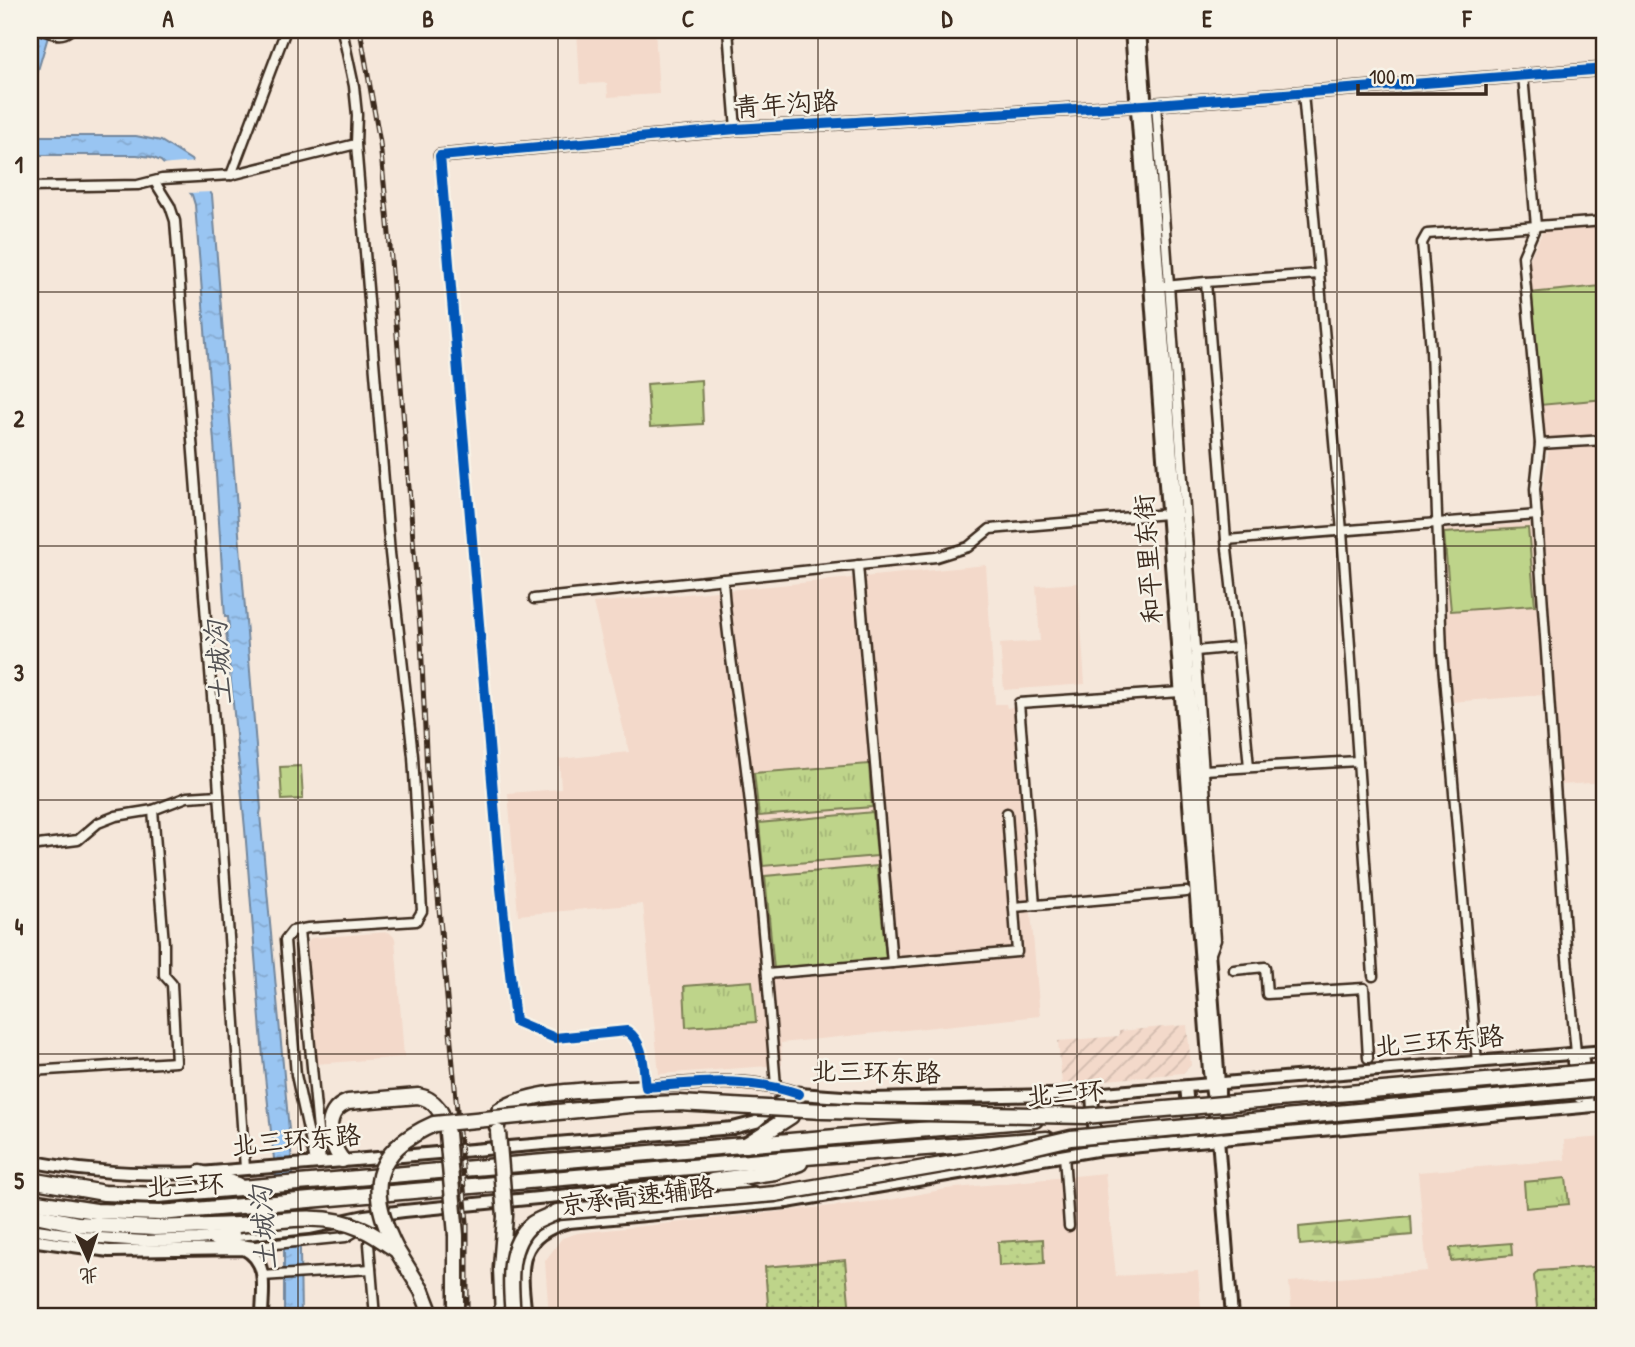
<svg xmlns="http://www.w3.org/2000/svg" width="1635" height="1347" viewBox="0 0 1635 1347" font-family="'Patrick Hand','LXGW WenKai TC',sans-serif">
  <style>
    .built { fill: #f3d9ca }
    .industrial { fill: url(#industrial-furrows) }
    .grass { fill: url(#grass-tufts); stroke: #7c7f54; stroke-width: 2 }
    .forest { fill: url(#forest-firs); stroke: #7c7f54; stroke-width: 2 }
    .park { fill: url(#park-dots); stroke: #7c7f54; stroke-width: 2 }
    .pitch { fill: #bed48a; stroke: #7c7f54; stroke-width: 2 }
    .water { fill: url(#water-ripples); stroke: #73879d; stroke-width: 2 }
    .pier { fill: #f5e7da }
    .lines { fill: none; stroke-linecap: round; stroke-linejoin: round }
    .minor-casing { stroke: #3b2a1e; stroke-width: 13 }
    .tertiary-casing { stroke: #3b2a1e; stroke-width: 16 }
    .trunk-casing { stroke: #3b2a1e; stroke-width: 19 }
    .minor { stroke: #f7f3e8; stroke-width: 8 }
    .tertiary { stroke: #f7f3e8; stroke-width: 10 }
    .trunk { stroke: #f7f3e8; stroke-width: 14 }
    .rail-casing { stroke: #3b2a1e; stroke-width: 5 }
    .rail { stroke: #f7f3e8; stroke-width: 2.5; stroke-dasharray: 8; stroke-linecap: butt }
    .trunk-bridge-casing { stroke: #3b2a1e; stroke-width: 19; stroke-linecap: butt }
    .trunk-bridge { stroke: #f7f3e8; stroke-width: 14 }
    .cycleway-casing { stroke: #f7f3e8; stroke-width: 15 }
    .cycleway { stroke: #0057b8; stroke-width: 10 }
    .grid { fill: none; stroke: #3b2a1e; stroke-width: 2; stroke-opacity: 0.55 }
    .labels { text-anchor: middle; stroke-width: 5; stroke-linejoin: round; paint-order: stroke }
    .street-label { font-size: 26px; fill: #3b2a1e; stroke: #f7f3e8 }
    .water-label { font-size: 28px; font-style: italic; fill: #525153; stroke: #f7f3e8 }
    .neatline { fill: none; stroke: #3b2a1e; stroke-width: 2.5 }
    .grid-label { font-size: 23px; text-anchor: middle; font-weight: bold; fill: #3b2a1e }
  </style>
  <defs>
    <pattern id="industrial-furrows" width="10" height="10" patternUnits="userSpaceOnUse" patternTransform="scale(1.75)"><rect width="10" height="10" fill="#f3d9ca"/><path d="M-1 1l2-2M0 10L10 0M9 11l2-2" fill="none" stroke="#d1baad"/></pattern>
    <pattern id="grass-tufts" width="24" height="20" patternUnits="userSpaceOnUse" patternTransform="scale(1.75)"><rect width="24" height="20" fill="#bed48a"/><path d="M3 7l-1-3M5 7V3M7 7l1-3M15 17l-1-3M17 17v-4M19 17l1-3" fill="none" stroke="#a4b677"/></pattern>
    <pattern id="forest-firs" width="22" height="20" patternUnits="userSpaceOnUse" patternTransform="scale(1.75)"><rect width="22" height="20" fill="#bed48a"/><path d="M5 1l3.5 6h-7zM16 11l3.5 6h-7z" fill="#a4b677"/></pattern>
    <pattern id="park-dots" width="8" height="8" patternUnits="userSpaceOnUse" patternTransform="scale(1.75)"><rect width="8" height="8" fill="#bed48a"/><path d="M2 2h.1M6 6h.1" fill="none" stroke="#a4b677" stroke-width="1.8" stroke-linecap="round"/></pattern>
    <pattern id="water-ripples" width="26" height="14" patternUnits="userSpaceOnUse" patternTransform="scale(1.75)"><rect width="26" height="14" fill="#99c5f2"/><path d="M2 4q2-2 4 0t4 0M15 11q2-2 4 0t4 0" fill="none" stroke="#85a9cf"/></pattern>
  </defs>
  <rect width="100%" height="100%" fill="#f5e7da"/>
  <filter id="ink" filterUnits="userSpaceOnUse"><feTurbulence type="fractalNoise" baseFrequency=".0143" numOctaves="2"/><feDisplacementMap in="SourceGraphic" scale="14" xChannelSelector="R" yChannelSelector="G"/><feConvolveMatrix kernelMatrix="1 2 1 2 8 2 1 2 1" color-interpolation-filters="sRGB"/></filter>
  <g filter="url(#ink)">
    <!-- built -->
    <g class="built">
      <path d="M577 30H655L659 94 608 97 607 83 580 84Z"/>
      <path d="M1605 227V434L1543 438 1528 262 1543 231Z"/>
      <path d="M1605 445V782L1560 785 1542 493 1549 449Z"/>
      <path d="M1531 523 1543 695 1450 702 1439 530Z"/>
      <path d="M986 565 995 704H1006L1007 708 1013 707 1040 1016 781 1043 782 1065 659 1074 643 904 518 915 508 793 561 789 559 759 629 752 593 603Z"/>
      <path d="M1078 583 1085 684 1004 690 1000 644 1040 641 1036 586Z"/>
      <path d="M389 932 395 938 404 1057 316 1064 307 944 311 938Z"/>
      <path d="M1605 1137V1317H1292L1289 1282 1427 1271 1418 1172 1565 1160 1564 1140Z"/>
      <path d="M1105 1173 1116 1276 1198 1271 1201 1308 1106 1317H549L545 1261 562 1238 578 1233 889 1200 946 1189Z"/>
    </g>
    <!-- industrial -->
    <path class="industrial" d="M1187 1025 1191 1065 1183 1073 1062 1084 1058 1041 1119 1036V1031Z"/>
    <!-- grass -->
    <g class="grass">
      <path d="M869 764 872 807 759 816 754 773Z"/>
      <path d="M873 812 877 856 763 866 759 823Z"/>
      <path d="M877 866 886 958 774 969 765 876Z"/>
      <path d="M752 981 756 1022 686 1027 684 986Z"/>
      <path d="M1566 1178 1569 1204 1526 1208 1524 1182Z"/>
    </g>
    <!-- forest -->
    <path class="forest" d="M1411 1216 1412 1235 1300 1245 1299 1227Z"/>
    <!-- park -->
    <g class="park">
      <path d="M1043 1239 1044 1263 999 1266 998 1242Z"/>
      <path d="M1511 1243 1512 1255 1451 1261 1450 1248Z"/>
      <path d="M845 1260 850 1313 769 1317 765 1267Z"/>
      <path d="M1605 1266V1317H1538L1534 1276 1538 1271Z"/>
    </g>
    <!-- pitch -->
    <g class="pitch">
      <path d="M1601 286 1605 338V399L1540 405 1530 293Z"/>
      <path d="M701 380 703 424 650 427 647 384Z"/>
      <path d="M1528 528 1535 605 1451 611 1444 533Z"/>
      <path d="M301 766 303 799 282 800 280 767Z"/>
    </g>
    <!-- water -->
    <g class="water">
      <path d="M30 30H50L30 97Z"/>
      <path d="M30 136H136L161 141 191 160 212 195 261 809 260 814 300 1250 301 1317H284V1251L263 1058 245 829 226 630 229 629 228 617H225L214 442 195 205 192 195 161 161 151 157 137 155H30Z"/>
    </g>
    <!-- pier -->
    <path class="pier" d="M196 162 214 192 185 193 159 165Z"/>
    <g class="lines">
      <!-- minor casing -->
      <g class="minor-casing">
        <g id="minor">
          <path d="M42 30C53 33 61 38 70 30"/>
          <path d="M728 30 736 129"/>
          <path d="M1523 75 1536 226 1523 256 1540 444 1535 489 1566 947 1576 1053"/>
          <path d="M1303 93 1342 531 1373 976"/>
          <path d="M1156 104 1216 940 1211 953"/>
          <path d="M440 156 501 888 515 1021 555 1038 627 1031C645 1043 643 1068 646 1087"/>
          <path d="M231 175 286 30"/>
          <path d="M155 182 170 206 175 221 215 735 245 1168"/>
          <path d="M30 187 138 185 162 179 231 175 356 144"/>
          <path d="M1206 282 1319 274"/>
          <path d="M1165 286 1206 282 1226 540 1238 647 1249 767"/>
          <path d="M1540 444 1605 440"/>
          <path d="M1226 540 1537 515"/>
          <path d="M858 565 892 963"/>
          <path d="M723 579C726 638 737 695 744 753 758 864 767 975 776 1086"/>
          <path d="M534 599 936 557 968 547 990 529 1167 514"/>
          <path d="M1196 651 1238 647"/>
          <path d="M1204 770 1358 761"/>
          <path d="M30 846 78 840 98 823 116 816 153 810"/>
          <path d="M1035 905 1019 703 1180 692"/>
          <path d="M1014 907 1186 892"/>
          <path d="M299 930 321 1162"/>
          <path d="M1234 970 1265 967 1267 994 1364 988 1368 1058"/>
          <path d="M767 974 1017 952 1007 813"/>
          <path d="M30 1057V1095"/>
          <path d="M1477 1062 1442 653 1431 349 1422 243 1427 234 1605 221"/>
          <path d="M31 1071 176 1062 172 984 164 975V943L153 810 187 797 219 795"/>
          <path d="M1064 1155 1069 1226"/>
          <path d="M315 1162 296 1075 285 940 292 931 308 928 416 921 422 911 413 756 390 553 356 144 357 115 354 86 342 30"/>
          <path d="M371 1232 369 1244 375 1317"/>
          <path d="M214 1241 255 1246 346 1237 373 1221 384 1217"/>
          <path d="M262 1276 371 1269"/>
        </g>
      </g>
      <!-- tertiary casing -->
      <g class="tertiary-casing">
        <g id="tertiary">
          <path d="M1131 30 1209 1071 1218 1138 1232 1317"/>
          <path d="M1140 30 1219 1084V1107"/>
          <path d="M440 156 736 129 1144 105 1605 69"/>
          <path d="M1582 1053 1588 1106"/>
          <path d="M1572 1054 1579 1097"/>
          <path d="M646 1087C701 1083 745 1076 799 1094"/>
          <path d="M1186 1087 1191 1134"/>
          <path d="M1092 1094 1095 1140"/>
          <path d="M30 1161C87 1173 142 1175 200 1173L733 1128 756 1122 778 1103 799 1094 872 1099 1092 1094 1605 1051"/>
          <path d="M30 1229 85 1237 144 1241 198 1239 309 1228 365 1216 404 1211 712 1181 754 1193"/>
          <path d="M30 1240 109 1251 244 1249C270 1262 262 1292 262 1317"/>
          <path d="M526 1317C521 1271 514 1236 569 1222L787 1202 1096 1150 1605 1105"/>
        </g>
      </g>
      <!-- trunk casing -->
      <g class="trunk-casing">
        <g id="trunk">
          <path d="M1590 1072 1605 1071"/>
          <path d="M1591 1089 1605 1088"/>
          <path d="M497 1127 499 1111C531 1088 605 1090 646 1087"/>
          <path d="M746 1145 791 1116 799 1094"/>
          <path d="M342 1160C329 1142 321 1112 348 1102L418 1096C436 1099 444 1115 447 1132"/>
          <path d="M200 1173 237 1185"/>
          <path d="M30 1180 104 1193 158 1195 1035 1120"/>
          <path d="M712 1181 775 1172 800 1163"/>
          <path d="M30 1201 96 1211 160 1213 818 1156 1047 1139"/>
          <path d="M30 1214 78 1224 154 1228 238 1225"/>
          <path d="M396 1249 422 1291 432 1317"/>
          <path d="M456 1317V1235"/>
          <path d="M503 1317 501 1268 505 1216"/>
        </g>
      </g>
      <!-- minor -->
      <use href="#minor" class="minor"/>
      <!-- tertiary -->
      <use href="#tertiary" class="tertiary"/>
      <!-- trunk -->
      <use href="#trunk" class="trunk"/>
      <!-- rail casing -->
      <g class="rail-casing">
        <path id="rail" d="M360 30 380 143 389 234 421 640 427 773 467 1222V1317"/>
      </g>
      <!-- rail -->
      <use href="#rail" class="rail"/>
      <!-- trunk-bridge casing -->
      <g class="trunk-bridge-casing">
        <g id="trunk-bridge">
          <path d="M498 1132 505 1216"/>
          <path d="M447 1133 456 1235"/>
          <path d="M238 1225C279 1221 324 1211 362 1229 374 1234 384 1242 395 1249"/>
          <path d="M396 1249C367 1191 370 1152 434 1124L630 1105 679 1103 823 1111 1085 1116 1590 1072"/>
          <path d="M513 1317C511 1286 505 1247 532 1224 539 1219 550 1216 557 1212L775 1194 994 1156 1071 1138 1591 1089"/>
        </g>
      </g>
      <!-- trunk-bridge -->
      <use href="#trunk-bridge" class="trunk-bridge"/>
      <!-- cycleway casing -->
      <g class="cycleway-casing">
        <path id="cycleway" d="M799 1094C745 1076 701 1083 646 1087 643 1068 645 1043 627 1031L555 1038 515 1021 501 888 440 156 736 129 1144 105 1605 69"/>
      </g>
      <!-- cycleway -->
      <use href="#cycleway" class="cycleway"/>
    </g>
  </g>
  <!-- grid -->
  <path class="grid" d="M298 30V1317M558 30V1317M818 30V1317M1077 30V1317M1337 30V1317M30 292H1605M30 546H1605M30 800H1605M30 1054H1605"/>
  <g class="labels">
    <!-- street labels -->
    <g class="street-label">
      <text transform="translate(786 104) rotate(-4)" y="9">青年沟路</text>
      <text transform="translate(1148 559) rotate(-94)" y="9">和平里东街</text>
      <text transform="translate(1439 1041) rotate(-5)" y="9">北三环东路</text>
      <text transform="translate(876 1072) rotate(1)" y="9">北三环东路</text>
      <text transform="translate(1065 1093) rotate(-5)" y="9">北三环</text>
      <text transform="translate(296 1140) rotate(-5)" y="9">北三环东路</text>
      <text transform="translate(185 1185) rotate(-3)" y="9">北三环</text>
      <text transform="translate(637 1196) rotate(-7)" y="9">京承高速辅路</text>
    </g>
    <!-- water labels -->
    <g class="water-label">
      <text transform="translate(218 663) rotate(-94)" y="10">土城沟</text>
      <text transform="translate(263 1228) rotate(-94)" y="10">土城沟</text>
    </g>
  </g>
  <!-- margin -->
  <rect width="1635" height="1347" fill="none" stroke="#f7f3e8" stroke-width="77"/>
  <!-- north arrow -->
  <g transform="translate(88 1259) rotate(177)" stroke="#f7f3e8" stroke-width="5" paint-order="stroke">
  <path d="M0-5L12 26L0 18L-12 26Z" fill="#3b2a1e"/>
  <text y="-10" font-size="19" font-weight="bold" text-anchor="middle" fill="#3b2a1e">北</text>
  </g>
  <!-- scale -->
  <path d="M1358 84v10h128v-10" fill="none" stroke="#3b2a1e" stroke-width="3.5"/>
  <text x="1369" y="84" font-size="21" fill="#3b2a1e" stroke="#f7f3e8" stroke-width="5" paint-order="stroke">100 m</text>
  <rect x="38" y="38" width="1558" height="1270" class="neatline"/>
  <g class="grid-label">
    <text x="168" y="27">A</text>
    <text x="428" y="27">B</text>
    <text x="688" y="27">C</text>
    <text x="947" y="27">D</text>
    <text x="1207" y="27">E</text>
    <text x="1467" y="27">F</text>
    <text x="19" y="173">1</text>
    <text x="19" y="427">2</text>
    <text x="19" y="681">3</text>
    <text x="19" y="935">4</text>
    <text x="19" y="1189">5</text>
  </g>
</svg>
